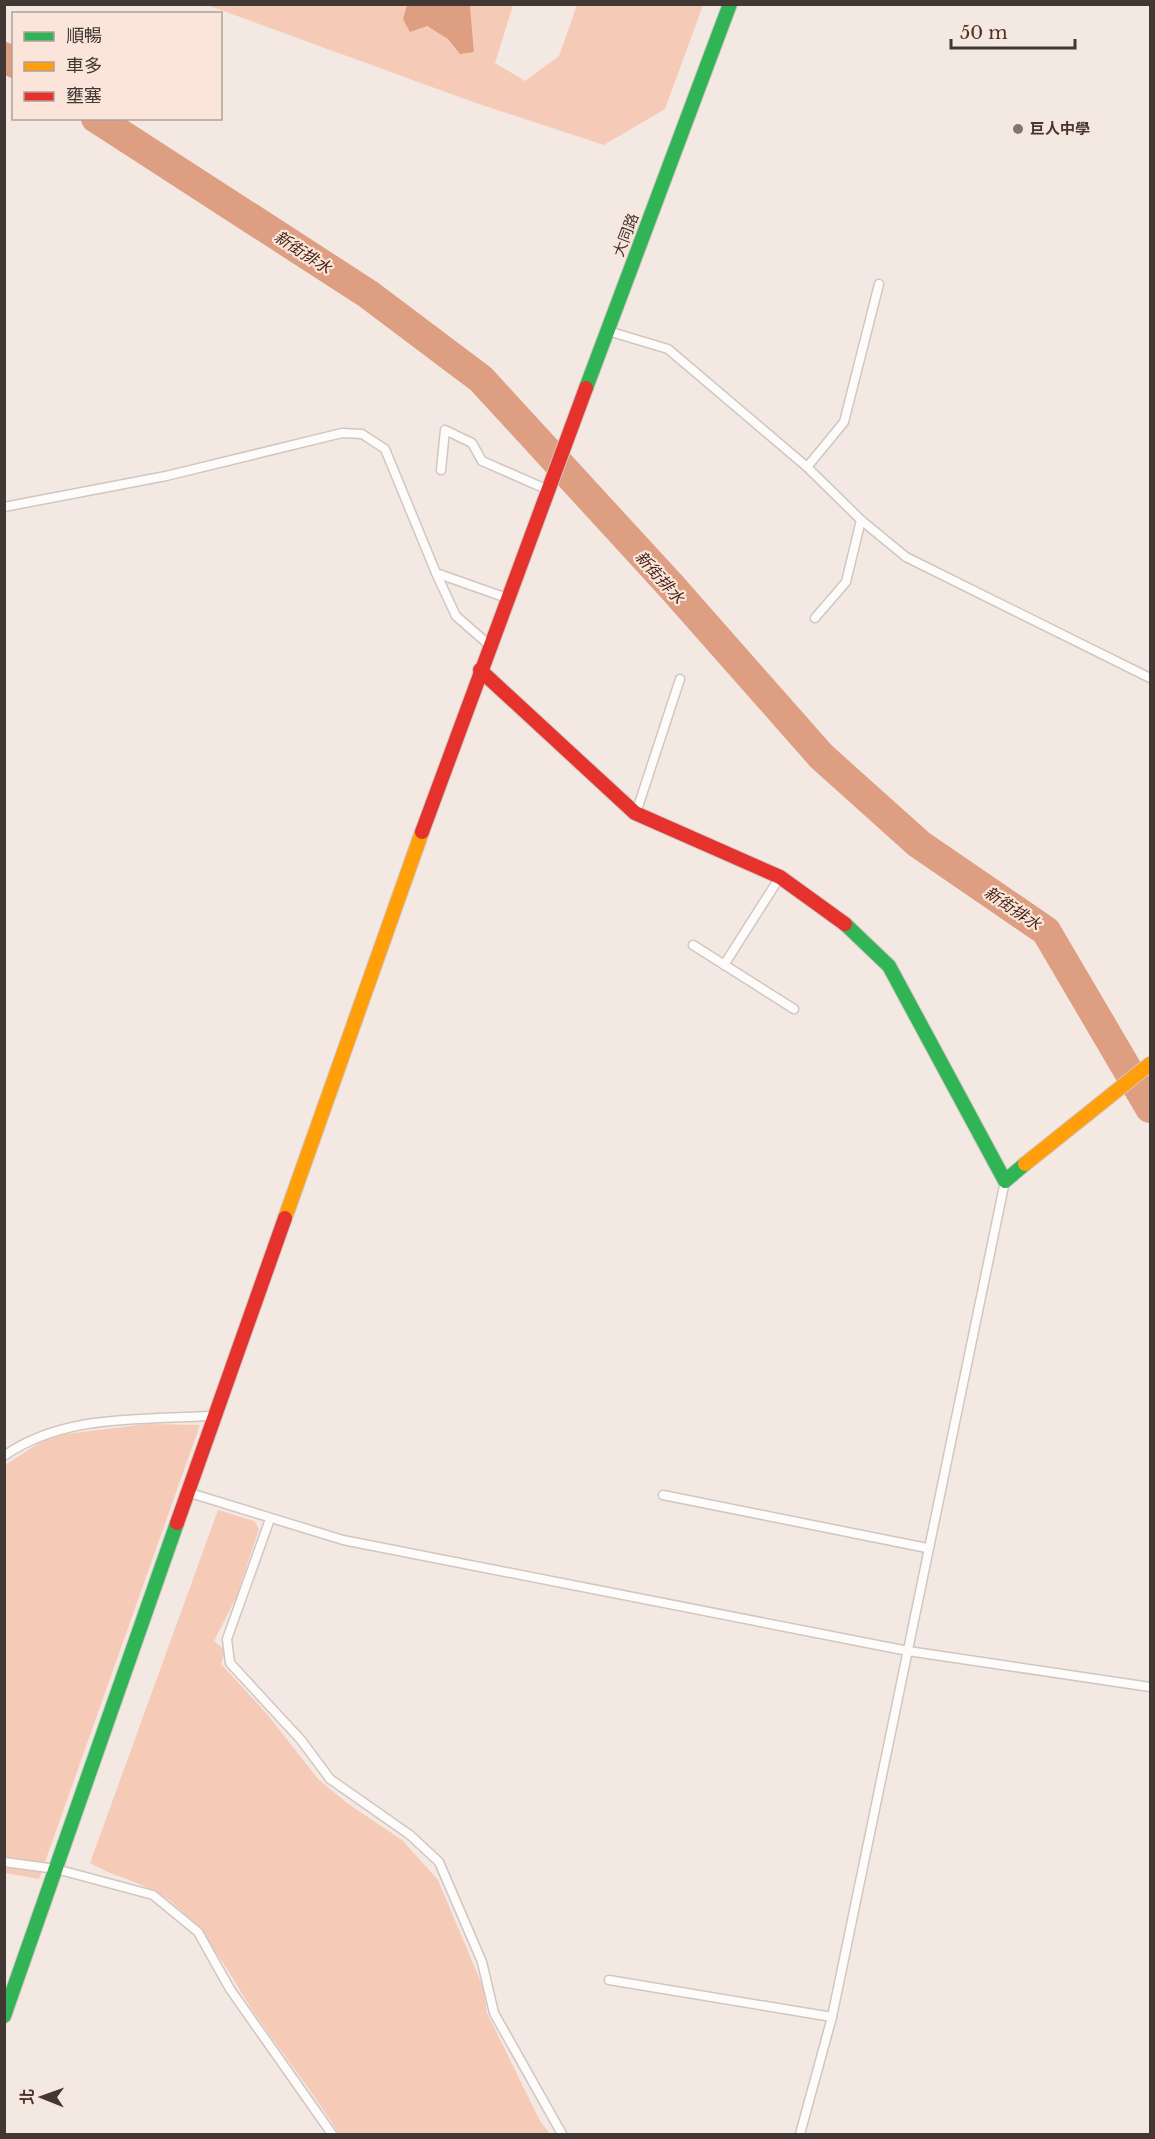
<svg xmlns="http://www.w3.org/2000/svg" width="1155" height="2139" viewBox="0 0 1155 2139" font-family="'Libre Baskerville','Noto Sans TC',serif">
  <style>
    .green { fill: #f5cbb8 }
    .water { fill: #dd9e81 }
    .lines { fill: none; stroke-linecap: round; stroke-linejoin: round }
    .river { stroke: #dd9e81; stroke-width: 30 }
    .lane-casing { stroke: #d0c6c2; stroke-width: 11 }
    .fast-casing { stroke: #d0c6c2; stroke-width: 16 }
    .slow-casing { stroke: #d0c6c2; stroke-width: 16 }
    .jam-casing { stroke: #d0c6c2; stroke-width: 16 }
    .lane { stroke: #fdfcfb; stroke-width: 8 }
    .fast { stroke: #30b455; stroke-width: 14 }
    .slow { stroke: #ff9f0a; stroke-width: 14 }
    .jam { stroke: #e5322d; stroke-width: 14 }
    .poi-dot { fill: #807671; stroke: #fbe5db; stroke-width: 2 }
    .labels { text-anchor: middle; stroke-width: 4.5; stroke-linejoin: round; paint-order: stroke }
    .poi-label { font-size: 15px; font-weight: bold; fill: #413834; stroke: #fbe5db; text-anchor: start }
    .street-label { font-size: 15px; fill: #413834; stroke: #fbe5db }
    .water-label { font-size: 16px; font-style: italic; fill: #411f0e; stroke: #fbe5db }
  </style>
  <rect width="100%" height="100%" fill="#f4e8e2"/>
  <!-- green -->
  <g class="green">
    <path d="M207 5H407L403 19 426 26 474 52 470 5H513L495 63 525 81 559 56 577 5H703L665 109 604 145 473 102Z"/>
    <path d="M147 1424 200 1425 39 1879 5 1873V1465L42 1441 66 1434Z"/>
    <path d="M218 1510 254 1521 259 1529 236 1598 214 1641 225 1650 221 1664 267 1714 318 1779 347 1803 402 1840 438 1880 483 1987 487 2013 540 2121 550 2134H339C313 2092 281 2052 253 2011 229 1973 209 1935 175 1905 151 1883 117 1879 90 1863Z"/>
  </g>
  <!-- water -->
  <path class="water" d="M407 5H470L474 52 460 54 448 39 427 26 410 32 403 19Z"/>
  <g class="lines">
    <!-- river -->
    <g class="river">
      <path d="M4 57 14 63"/>
      <path d="M96 118 368 294 481 379 671 586 821 756 919 844 1046 931 1150 1108"/>
    </g>
    <!-- lane casing -->
    <g class="lane-casing">
      <g id="lane">
        <path d="M608 331 668 349 807 467 861 520 906 557 1150 678"/>
        <path d="M807 467 844 422 879 284"/>
        <path d="M441 470 445 430 472 443 482 461 546 489"/>
        <path d="M4 507 166 476 342 433 362 434 385 449 436 573 504 597"/>
        <path d="M436 573 456 616 488 644"/>
        <path d="M815 618 846 582 861 520"/>
        <path d="M637 810 680 679"/>
        <path d="M693 945 794 1009"/>
        <path d="M724 965 778 880"/>
        <path d="M4 1456C63 1414 141 1420 210 1416"/>
        <path d="M190 1493 343 1540 908 1651 1150 1687"/>
        <path d="M663 1495 927 1548"/>
        <path d="M270 1519 227 1639 230 1663 301 1740 330 1779 410 1835 439 1862 482 1962 494 2013 562 2134"/>
        <path d="M4 1862 56 1869 153 1895 198 1932 230 1989 332 2134"/>
        <path d="M609 1980 832 2017"/>
        <path d="M800 2134 832 2017 1005 1181"/>
      </g>
    </g>
    <!-- fast casing -->
    <g class="fast-casing">
      <g id="fast">
        <path d="M586 388 730 4"/>
        <path d="M845 924 889 966 1005 1181 1025 1164"/>
        <path d="M4 2016 177 1523"/>
      </g>
    </g>
    <!-- slow casing -->
    <g class="slow-casing">
      <g id="slow">
        <path d="M1025 1164 1150 1064"/>
        <path d="M285 1218 422 832"/>
      </g>
    </g>
    <!-- jam casing -->
    <g class="jam-casing">
      <g id="jam">
        <path d="M480 670 635 813 780 877 845 924"/>
        <path d="M422 832 586 388"/>
        <path d="M177 1523 285 1218"/>
      </g>
    </g>
    <!-- lane -->
    <use href="#lane" class="lane"/>
    <!-- fast -->
    <use href="#fast" class="fast"/>
    <!-- slow -->
    <use href="#slow" class="slow"/>
    <!-- jam -->
    <use href="#jam" class="jam"/>
  </g>
  <!-- markers -->
  <circle class="poi-dot" cx="1018" cy="129" r="6"/>
  <g class="labels">
    <!-- poi labels -->
    <g class="poi-label">
      <text x="1030" y="134">巨人中學</text>
    </g>
    <!-- street labels -->
    <g class="street-label">
      <text transform="translate(626 235) rotate(-69)" y="5">大同路</text>
    </g>
    <!-- water labels -->
    <g class="water-label">
      <text transform="translate(303 252) rotate(33)" y="6">新街排水</text>
      <text transform="translate(660 577) rotate(48)" y="6">新街排水</text>
      <text transform="translate(1013 908) rotate(34)" y="6">新街排水</text>
    </g>
  </g>
  <!-- border -->
  <rect width="1155" height="2139" fill="none" stroke="#413834" stroke-width="12"/>
  <!-- legend -->
  <rect x="12" y="12" width="210" height="108" fill="#fbe5db" stroke="#b1a098" stroke-width="1.5"/>
  <rect x="24" y="32" width="30" height="9" fill="#30b455" stroke="#b1a098" stroke-width="1.5"/>
  <text x="66" y="42" font-size="18" fill="#413834">順暢</text>
  <rect x="24" y="62" width="30" height="9" fill="#ff9f0a" stroke="#b1a098" stroke-width="1.5"/>
  <text x="66" y="72" font-size="18" fill="#413834">車多</text>
  <rect x="24" y="92" width="30" height="9" fill="#e5322d" stroke="#b1a098" stroke-width="1.5"/>
  <text x="66" y="102" font-size="18" fill="#413834">壅塞</text>
  <!-- north arrow -->
  <g transform="translate(42 2097) rotate(271)" stroke="#fbe5db" stroke-width="4.5" paint-order="stroke">
  <path d="M0-4.5L10 22L0 15L-10 22Z" fill="#413834"/>
  <text y="-9" font-size="16" font-weight="bold" text-anchor="middle" fill="#413834">北</text>
  </g>
  <!-- scale -->
  <path d="M951 39v9h124v-9" fill="none" stroke="#413834" stroke-width="3"/>
  <text x="960" y="39" font-size="18" fill="#413834" stroke="#fbe5db" stroke-width="4.5" paint-order="stroke">50 m</text>
</svg>
